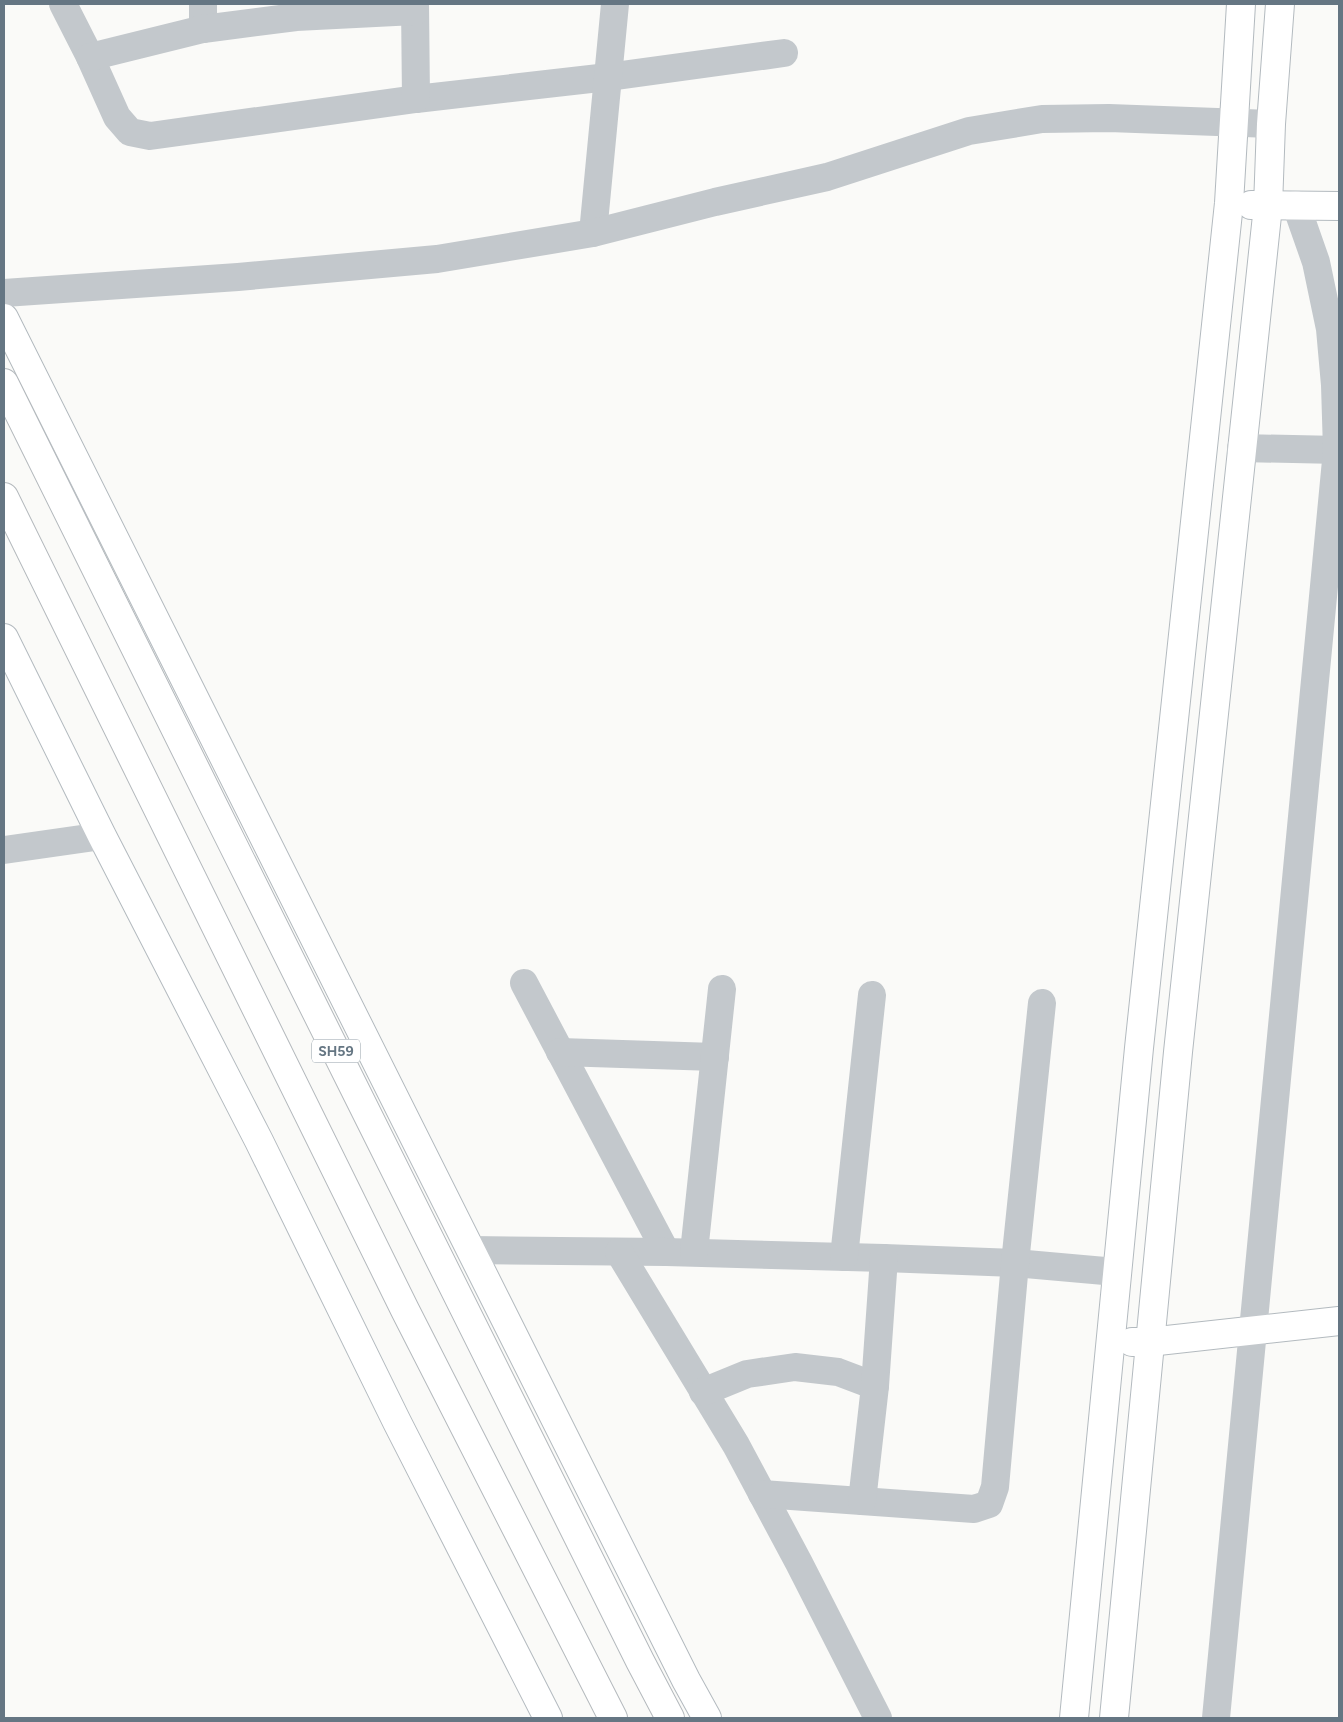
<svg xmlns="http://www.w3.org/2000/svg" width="1343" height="1722" viewBox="0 0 1343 1722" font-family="Figtree,sans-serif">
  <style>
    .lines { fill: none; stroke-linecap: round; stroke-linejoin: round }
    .secondary-casing { stroke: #b3babf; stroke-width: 30 }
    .highway-casing { stroke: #b4b9bd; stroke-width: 30 }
    .street { stroke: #c3c8cc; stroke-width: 28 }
    .secondary { stroke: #fff; stroke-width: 28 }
    .highway { stroke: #fff; stroke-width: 28 }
    .labels { text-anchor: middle; stroke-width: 5; stroke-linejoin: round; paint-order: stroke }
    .shield { fill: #fff; stroke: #939fa8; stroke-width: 1 }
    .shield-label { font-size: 14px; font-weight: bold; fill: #657683 }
  </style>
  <rect width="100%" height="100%" fill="#fafaf8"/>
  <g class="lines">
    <!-- secondary casing -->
    <g class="secondary-casing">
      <g id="secondary">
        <path d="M1251 205 1339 206"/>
        <path d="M4 318 686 1680 707 1718"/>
        <path d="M4 638 102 836 259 1141 397 1422 548 1718"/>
        <path d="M1132 1342H1149L1339 1321"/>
        <path d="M1074 1718 1139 1048 1229 203 1241 4"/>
        <path d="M1114 1718 1178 1052 1268 206 1271 124 1280 4"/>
      </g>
    </g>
    <!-- highway casing -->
    <g class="highway-casing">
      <g id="highway">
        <path d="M4 383C214 810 429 1235 640 1661L670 1718"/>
        <path d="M4 497 405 1310 613 1718"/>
      </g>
    </g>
    <!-- street -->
    <g class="street">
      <path d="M63 4 90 57 117 117 130 132 150 136 416 99 608 77 784 53"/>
      <path d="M203 4V29"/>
      <path d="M415 4 416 99"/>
      <path d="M90 57 203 29 296 17 415 11"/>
      <path d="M593 233 615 4"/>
      <path d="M4 293 238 277 437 259 593 233 715 202 827 177 969 131 1042 119 1109 118 1271 124"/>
      <path d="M1241 448 1339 450"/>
      <path d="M4 850 102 836"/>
      <path d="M524 983 666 1252"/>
      <path d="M560 1052 715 1057"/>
      <path d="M471 1250 666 1252 884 1258 1015 1263 1116 1272"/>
      <path d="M619 1252 736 1445 799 1563 878 1718"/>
      <path d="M694 1252 722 989"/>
      <path d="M844 1257 872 995"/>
      <path d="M703 1392 747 1374 795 1367 838 1372 875 1386"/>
      <path d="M762 1494 974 1509 989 1504 995 1487 1015 1263 1042 1003"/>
      <path d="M862 1501 875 1386 884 1258"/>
      <path d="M1216 1718 1337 450 1335 385 1330 329 1316 262 1296 205"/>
    </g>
    <!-- secondary -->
    <use href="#secondary" class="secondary"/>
    <!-- highway -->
    <use href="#highway" class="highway"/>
  </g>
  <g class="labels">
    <!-- shield labels -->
    <rect class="shield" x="312" y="1039.5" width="48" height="23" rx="4"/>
    <g class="shield-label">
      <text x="336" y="1056">SH59</text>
    </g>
  </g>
  <!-- border -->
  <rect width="1343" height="1722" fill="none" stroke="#657683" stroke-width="10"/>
</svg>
